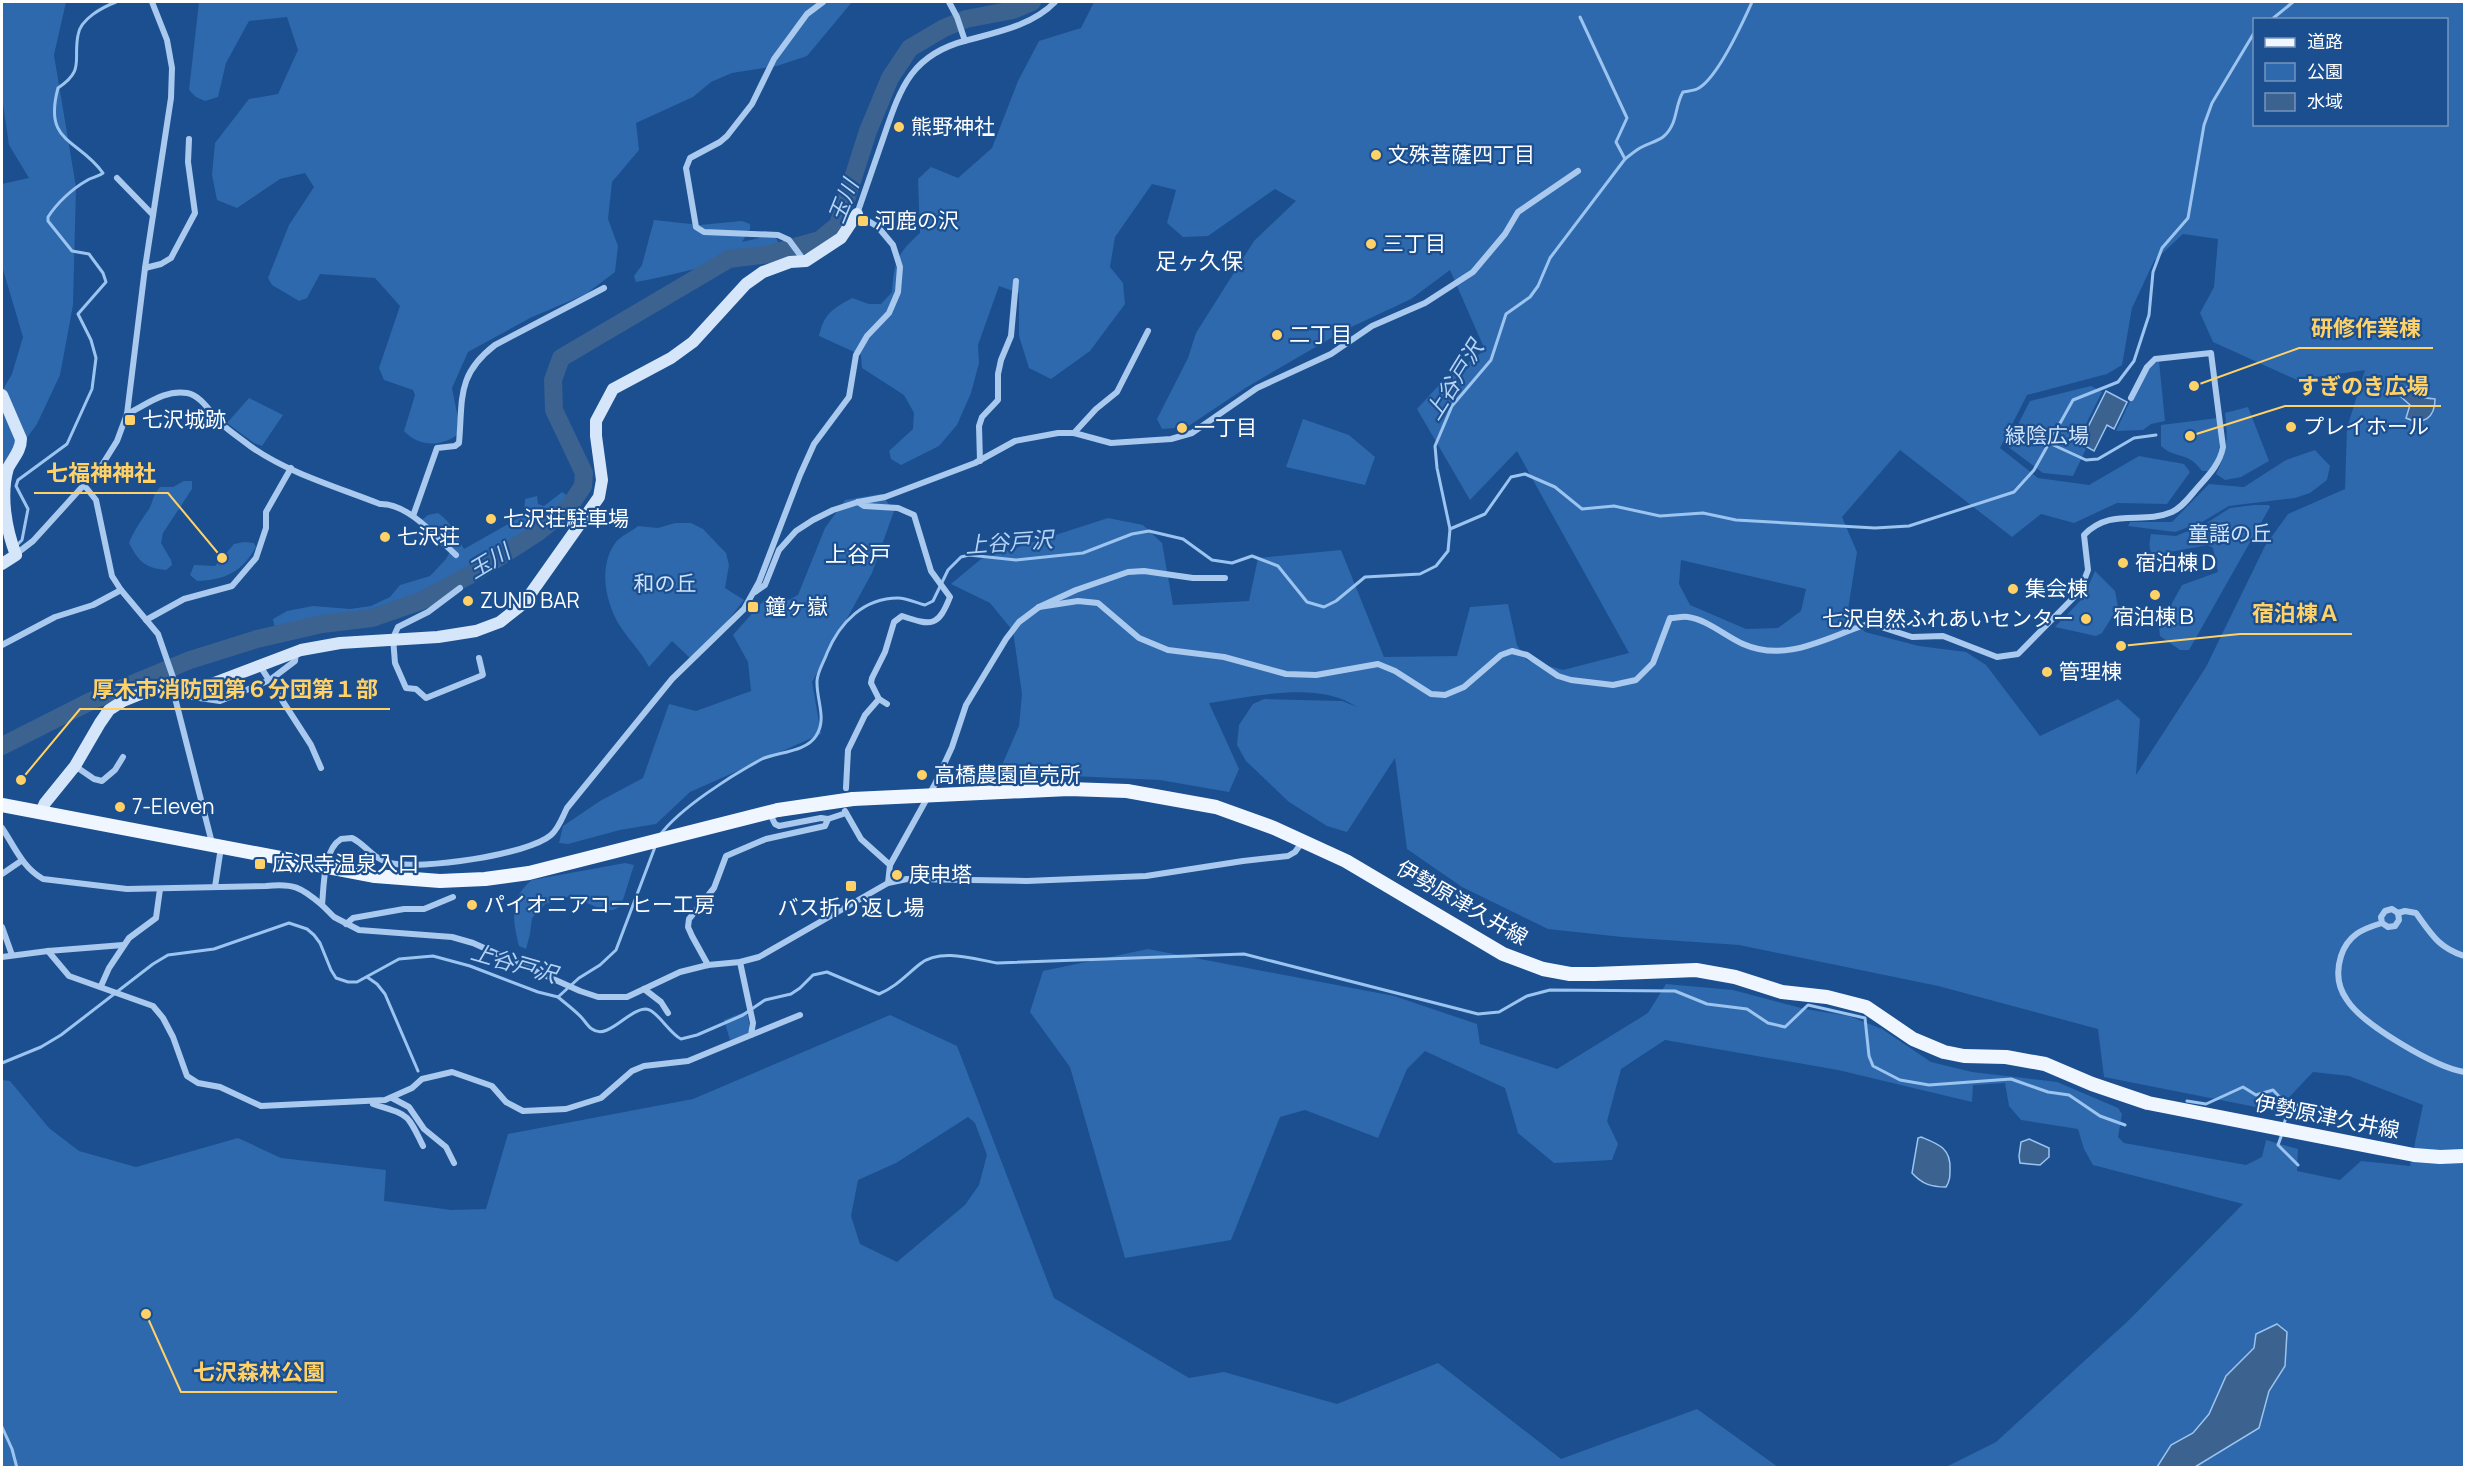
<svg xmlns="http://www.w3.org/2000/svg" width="2466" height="1469" viewBox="0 0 2466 1469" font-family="Manrope,'Noto Sans JP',sans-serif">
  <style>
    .green { fill: #2e69ad; fill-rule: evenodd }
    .water { fill: #3c6290; stroke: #9cc4f0; stroke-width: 1.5 }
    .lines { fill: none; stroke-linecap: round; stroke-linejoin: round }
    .stream { stroke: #9cc4f0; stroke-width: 3 }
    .river { stroke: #3c6290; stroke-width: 18 }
    .street { stroke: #a9c9ee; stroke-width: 6 }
    .secondary { stroke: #d6e6fa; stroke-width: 12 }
    .primary { stroke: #f0f6ff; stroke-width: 14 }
    .primary-bridge { stroke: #f0f6ff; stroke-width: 14 }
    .poi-dot { fill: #ffd166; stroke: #1b4f8f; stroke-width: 2 }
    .labels { text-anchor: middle; stroke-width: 4.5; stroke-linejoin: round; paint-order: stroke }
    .poi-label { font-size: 21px; fill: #fff; stroke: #1b4f8f; text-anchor: start }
    .park-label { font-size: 21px; fill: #cfe3fa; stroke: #1b4f8f }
    .street-label { font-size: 21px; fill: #fff; stroke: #1b4f8f }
    .water-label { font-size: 22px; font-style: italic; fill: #b5d3f5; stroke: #1b4f8f }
    .neighbourhood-label { font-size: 22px; fill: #fff; stroke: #1b4f8f }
    .leader { fill: none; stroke: #ffd166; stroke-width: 2 }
    .callout-dot { fill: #ffd166; stroke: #1b4f8f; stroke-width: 2 }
    .callout-label { font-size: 22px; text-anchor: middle; font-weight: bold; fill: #ffd166; stroke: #1b4f8f; stroke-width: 4.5; stroke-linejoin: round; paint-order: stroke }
  </style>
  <rect width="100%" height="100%" fill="#1b4f8f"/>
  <!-- green -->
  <g class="green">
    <path d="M2 2H66L54 55 76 187 73 305 60 375 37 424 2 472V391L12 374 23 337 2 266V184L29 178 9 145 2 97Z"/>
    <path d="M199 2H852L807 56 777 66 732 73 711 82 693 97 636 123 639 150 612 182 608 219 618 246 615 272 586 294 530 318 468 352 452 388 458 418 457 435C440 447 419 447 404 431L415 395 413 390 384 380 379 368 400 306 375 278 320 274 307 298 299 301 272 285 268 278 289 225 314 187 305 173 280 179 237 208 217 200 212 175 215 143 249 99 278 94 298 50 287 17 249 21 226 63 218 97 205 101 196 97 189 90Z"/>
    <path d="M1094 2H2464V1467H1946L1996 1442 2129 1320 2243 1204 2093 1165 2084 1149 2078 1129 2021 1120 2009 1106 2005 1083 1973 1085 1972 1102 1838 1070 1665 1040 1621 1069 1607 1121 1618 1144 1612 1160 1554 1163 1518 1133 1505 1088 1425 1051 1407 1069 1378 1138 1305 1110 1280 1117 1231 1240 1125 1258 1070 1067 1030 1012 1043 971 1148 949 1394 996 1477 1024 1480 1044 1557 1069 1648 1013 1666 984 1733 990 1805 1009 1849 1016 1882 1029 1931 1062 1972 1072 2057 1082 2118 1108 2122 1114 2118 1137 2124 1143 2246 1165 2262 1157 2266 1140 2298 1149 2297 1171 2340 1180 2361 1161 2410 1166 2423 1105 2349 1076 2313 1072 2276 1111 2104 1077 2098 1029 1938 986 1739 945 1622 937 1548 929 1462 887 1407 849 1395 758 1347 832 1327 826 1289 802 1246 761 1237 745 1239 725 1253 704 1264 699 1342 701 1357 707C1318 680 1253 697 1209 703L1239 769 1229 792 1160 780 1004 773 1002 765 1019 726 1022 694 1013 631 990 603 951 584 981 559 1108 518 1143 525 1162 543 1173 605 1249 601 1258 558 1341 550 1384 657 1457 656 1470 607 1508 604 1517 645 1527 660 1563 670 1629 653 1517 451 1470 500 1417 409 1440 384 1485 350 1450 270 1411 299 1345 330 1247 387 1187 427 1162 429 1157 419 1188 358 1196 333 1254 241 1296 201 1275 189 1208 236 1183 237 1167 223 1176 190 1152 184 1115 237 1110 267 1123 283 1125 304 1090 351 1051 379 1029 368 1019 336V293L999 286 978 345 979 363 971 393 957 425 939 446 901 465 891 459 889 451 913 429 914 413 904 395 862 368 861 355 819 336C824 313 833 309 852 298L869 304H881L892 292C894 261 897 254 920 233L918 179 931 167 958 178 992 148 1018 81 1039 41 1081 28ZM2254 20H2446V124H2254ZM2183 234 2218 239 2214 287 2200 313 2213 342 2297 380 2365 370 2347 428 2345 489 2288 514 2265 546 2206 667 2136 775 2140 719 2118 699 2040 736 1986 665 1966 652 1919 646 1865 632 1848 610 1857 552 1842 517 1900 450 2012 537 2041 514 2074 523 2117 503 2167 504 2190 472 2184 464 2139 456 2089 485 2038 478 2000 448 2027 395 2107 374 2122 365 2132 308 2154 261ZM1681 560 1806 589 1801 611 1778 628 1746 629 1690 605 1679 584Z"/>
    <path d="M654 220 700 225 742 221 750 224V229L742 242 768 236 776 238 780 245 775 252C728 258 683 274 636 282L634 276 642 265Z"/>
    <path d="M2159 361 2165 421 2151 424 2143 430 2116 431C2125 414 2143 366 2159 361Z"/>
    <path d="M2091 386 2102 392 2076 444 2086 449 2073 476 2043 473 2007 446 2030 401Z"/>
    <path d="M249 398 283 415 262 446 254 443 227 423Z"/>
    <path d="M2248 407 2269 461 2241 477 2225 480 2216 474C2228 450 2228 439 2225 413Z"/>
    <path d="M2218 418C2220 440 2223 454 2208 471H2202C2187 450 2176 460 2161 446V425Z"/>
    <path d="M1303 419 1349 435 1375 457 1365 485 1286 467Z"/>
    <path d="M2315 450 2330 466 2327 480 2310 493 2295 498 2229 506 2202 522 2175 532 2128 526 2130 522H2172L2209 484 2244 487 2286 460Z"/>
    <path d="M184 481H192V489L163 533 161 543 171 560 172 565 166 570C145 568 139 562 129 543 134 530 141 521 149 509 154 500 152 496 160 487H173Z"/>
    <path d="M562 492 568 496 563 505 541 526 497 554 483 558 467 570 465 582 450 592 428 602C406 591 385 610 363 615L281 629 274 625 273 619 287 611 313 606 350 609 371 606 390 597 400 585 430 576 446 559 454 544 451 537 440 535 422 520 428 515 438 513C454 525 455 533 464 549L524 515 525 499 537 496 538 504 544 506Z"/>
    <path d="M881 494 894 511 872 573 812 682 821 734 690 792 656 824 620 830 568 844 559 843 563 826 600 801 643 778 669 704 696 711 751 691 748 662 733 635 764 600 774 595 789 600 798 595 825 528 845 500Z"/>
    <path d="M2254 505H2269L2270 507 2189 650H2180L2160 636 2159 627 2182 585 2218 572 2213 548 2208 545 2164 553 2158 558C2147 551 2149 545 2151 534L2176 536 2205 524 2230 508Z"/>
    <path d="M675 523H691L703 529 726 553 729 565 725 588 744 600 725 624 690 658 672 641 649 667C642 653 631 642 622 629 606 606 597 566 616 542 621 536 632 531 638 526L658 528Z"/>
    <path d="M244 542 254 543 256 547C242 572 225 580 197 581L190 575 194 565 215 566 234 544Z"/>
    <path d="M2095 571 2115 591 2118 607 2102 633 2096 636 2055 627 2083 598Z"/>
    <path d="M625 863 634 865 621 906 613 910H604L570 896 545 904 532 918 530 934 526 949 519 946C513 920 508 899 532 880Z"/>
    <path d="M747 1011 750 1030 747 1034 730 1040 724 1020Z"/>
    <path d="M890 1015 957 1046 1054 1298 1189 1378 1224 1372 1337 1404 1438 1363 1561 1459 1697 1409 1778 1467H2V1080L10 1081 49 1128 79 1151 136 1167 238 1138 281 1158 386 1170 384 1201 451 1210 486 1209 508 1134 693 1099ZM968 1117 975 1123 987 1155 979 1185 965 1205 897 1262 860 1244 851 1216 858 1180 896 1163Z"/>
  </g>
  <!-- water -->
  <g class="water">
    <path d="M2407 387H2413C2418 398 2425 398 2435 399 2435 418 2423 426 2406 418L2410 405 2400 396Z"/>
    <path d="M2106 391 2127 402 2114 429 2107 425 2094 451 2080 443Z"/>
    <path d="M1921 1137C1938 1144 1951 1148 1950 1169 1950 1176 1950 1181 1946 1187 1931 1187 1922 1184 1912 1173L1918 1138Z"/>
    <path d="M2029 1139 2049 1148V1157L2040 1165 2020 1163 2019 1156 2021 1142Z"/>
    <path d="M2277 1324 2287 1332 2285 1366 2269 1391 2259 1428 2195 1467H2157L2171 1445 2193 1433 2209 1414 2226 1376 2254 1348 2256 1334Z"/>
  </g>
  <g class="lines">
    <!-- stream -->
    <g class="stream">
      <path d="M1580 17 1627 118 1616 142 1625 159"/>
      <path d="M2271 20 2293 2"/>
      <path d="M2049 443 2086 460 2098 459 2134 438 2156 435"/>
      <path d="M1450 529 1485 514 1511 477 1525 474 1555 487 1582 509 1614 506 1660 516 1703 513 1736 520 1875 528 1909 526 2014 492 2034 470 2073 400 2118 382 2134 361 2149 315 2153 272 2162 248 2188 218 2204 125 2212 103 2254 33"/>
      <path d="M18 544 22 540 28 509 16 486 18 480 67 444 92 389 96 358 91 340 78 314 106 282 103 273 89 254 72 251 48 221V217C57 203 72 189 86 181 92 177 98 177 103 173 78 138 43 144 58 88 85 70 73 61 78 35 80 19 103 7 116 2"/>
      <path d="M660 835C680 808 732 775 762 759 778 752 806 752 816 736 827 719 817 702 817 683 816 674 824 662 827 653 840 622 864 598 898 598 907 598 916 603 925 605L933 601 948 570 961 557 969 555 1016 560 1083 553 1132 534 1149 531 1183 539 1212 560 1232 563 1252 556 1278 566 1307 602 1324 607 1336 601 1365 577 1420 574 1436 566 1448 551 1450 529 1437 468 1435 446 1452 406 1491 360 1506 314 1530 297 1538 286 1550 258 1625 159C1630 155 1635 151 1640 148 1654 140 1665 142 1673 123 1677 113 1677 102 1683 92 1687 91 1693 91 1697 89 1717 80 1743 22 1752 2"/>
      <path d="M367 977 377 984 385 994 418 1071"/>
      <path d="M558 997C565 1003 573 1009 579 1015 584 1019 587 1026 592 1029 608 1041 628 1009 646 1009 657 1010 669 1033 681 1039L697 1035 743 1015 765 1000 791 994 800 988 813 975 827 972 879 994C896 987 906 975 920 964 940 948 974 959 997 963L1244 954 1478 1014 1499 1012 1527 996 1550 990 1675 991 1707 1004 1747 1009 1768 1023 1785 1027 1808 1005 1865 1018 1869 1056 1873 1066 1900 1080 1929 1085 2011 1079 2048 1092 2069 1095 2100 1116 2125 1125"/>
      <path d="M2 1063 41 1047 61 1035 153 964 168 955 214 949 289 923 307 929 314 935 320 943 331 970 336 978 348 982H357L399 959 433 956 470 966 538 992 558 997 579 978 600 965 616 950 655 847"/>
      <path d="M2187 1101 2206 1104 2243 1087 2256 1095 2273 1090 2289 1107 2284 1124"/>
      <path d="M2289 1106 2308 1104"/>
      <path d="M2282 1134 2278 1145 2298 1165"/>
      <path d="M2 1427 12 1449 17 1468"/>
    </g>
    <!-- river -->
    <path class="river" d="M2 746 91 701 190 660 257 639 322 624 372 618 421 601 479 570 537 533 569 507 583 486 584 473 554 410 553 380 561 358 729 259 770 254 820 240 838 225 868 131 890 78 910 48 944 28 966 19 1013 10 1032 2"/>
    <!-- street -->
    <g class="street">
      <path d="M949 2 957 17 965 41"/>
      <path d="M1055 2C1033 25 998 32 968 40 912 54 901 86 884 136 875 162 866 188 857 214L878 227 893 245 900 267 898 292 889 313 867 336 856 355 849 397 814 444 800 475 759 582 744 609 672 679 567 808C562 818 559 828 551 835 528 855 420 870 390 863 373 859 366 845 352 838L341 839C323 850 324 886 322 905L334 917 359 930 452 937 473 943 580 991 598 997H627L680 972 708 965 740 962 759 957 888 883 907 879 1027 881 1146 876 1243 861 1288 856 1295 852 1303 841"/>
      <path d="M117 178 153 215"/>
      <path d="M803 259 789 240 778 235 704 232 696 227 686 168 690 158 720 142 727 136 752 104 774 59 807 14 823 2"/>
      <path d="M145 268 161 264 171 258 195 213 188 162 189 139"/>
      <path d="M127 414C146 405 165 389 187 393 203 396 212 416 224 426 232 433 241 439 250 446 288 473 337 487 380 504 408 503 436 537 456 555"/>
      <path d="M1074 433 1096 409 1117 392 1148 331"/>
      <path d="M980 461 979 426 982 417 998 400V374L1001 360 1011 336 1016 281"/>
      <path d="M84 485 96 500 112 576 121 590 158 634 176 686 174 694 212 843"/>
      <path d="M858 502 864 506 898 508 914 515 931 571 950 597C938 627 932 626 902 616L894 622 885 652 872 678 871 683 879 699 887 704"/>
      <path d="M413 516 437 448 455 446 459 443C463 399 456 375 495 345L604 288"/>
      <path d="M16 554 33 541 102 465 117 441 127 414 145 268 171 98 172 68 167 40 152 2"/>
      <path d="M460 588 428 612 398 627 393 638 395 663 406 688 416 689 426 698 483 675 479 658"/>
      <path d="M755 592 765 585 779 550 796 531 813 520 833 510 858 502 885 497 975 463 1015 441 1058 433H1074L1111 443 1171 439 1192 433 1257 388 1331 354 1372 326 1425 303 1473 272 1505 234 1518 212 1578 171"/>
      <path d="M1039 607 1078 601 1098 603 1139 638 1168 650 1224 657 1286 674 1316 675 1378 664 1395 671 1431 694 1445 695 1464 687 1501 655 1512 651 1527 655 1558 676 1571 680 1613 685 1636 680 1653 663 1670 618C1675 618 1683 616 1688 617 1708 620 1725 636 1743 644 1786 663 1825 638 1865 625H1875L1912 637 1943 636 1997 657 2018 654 2080 591 2088 570 2084 535C2111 507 2142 525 2172 512 2183 507 2191 495 2199 486 2210 474 2220 463 2223 447L2211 353 2155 359 2147 367 2131 398"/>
      <path d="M146 620 184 599 232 586 256 558 266 528V512L291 468"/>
      <path d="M2 645 55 617 93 605 121 590"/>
      <path d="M260 666 311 745 321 768"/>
      <path d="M172 694 220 701 270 680 295 661 296 653"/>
      <path d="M75 766 94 779 102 781 115 770 123 757"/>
      <path d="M846 788 848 750 865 715 879 699"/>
      <path d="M845 811 861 839 890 865"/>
      <path d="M769 812 775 824 779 826 821 818 828 819 846 813"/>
      <path d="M2 828C15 847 22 867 43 879L127 889 266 886C293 883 301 887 322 905"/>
      <path d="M2 874 21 861"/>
      <path d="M888 883 890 865 935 784 952 747 966 705 1006 639 1019 622 1039 607 1076 590 1128 572 1144 571 1193 578H1225"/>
      <path d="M215 887 221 847"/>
      <path d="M2398 913 2405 911 2416 913C2432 935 2438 947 2464 956"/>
      <path d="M2382 923 2381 917 2385 911 2392 909 2398 913 2399 920 2395 926 2388 927 2382 923C2362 929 2348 935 2341 956 2336 972 2337 986 2347 1000 2363 1025 2435 1067 2464 1072"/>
      <path d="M346 924 353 918 404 909H424L453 897"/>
      <path d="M2 927 12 955"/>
      <path d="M48 951 69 976 153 1006 163 1018 173 1037 187 1076 198 1083 220 1087 261 1106 385 1100 412 1088 422 1079 452 1072 492 1086 506 1102 523 1111 566 1109 601 1098 632 1071 644 1066 688 1061 751 1035 753 1023 740 962"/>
      <path d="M2 957 48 951 123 945"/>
      <path d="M708 965 692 936 688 927 689 919 714 888 726 856 766 839 825 826 828 819"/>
      <path d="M101 986 109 968 129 938 156 918 160 889"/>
      <path d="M644 989 661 1002 668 1013"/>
      <path d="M751 1035 800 1015"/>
      <path d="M392 1098 409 1107 424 1129 446 1147 454 1163"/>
      <path d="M373 1104C409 1116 406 1111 423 1146"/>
    </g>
    <!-- secondary -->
    <g class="secondary">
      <path d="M2 395 21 439C21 451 13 458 8 468 0 495 6 529 16 555L2 564"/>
      <path d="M41 812 45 803 75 766 100 723 109 710 123 701 158 687 176 686 201 688 301 650 340 643 438 637 476 631 500 622 524 603 599 497 602 480 596 436V421L613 389 671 358 693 342 746 284 763 272 790 262 806 261 841 238 857 214"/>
    </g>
    <!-- primary -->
    <g class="primary">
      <path d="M853 799 1069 789 1127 791 1216 807 1274 828 1346 861 1503 954 1543 969 1570 974H1595L1696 970 1735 977 1782 992 1827 997 1866 1007 1913 1039 1944 1052 1964 1056 2006 1057 2045 1064 2092 1084 2148 1103 2414 1155 2440 1157 2464 1156"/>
      <path d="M2 805 375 876 440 881 485 879 529 873 778 810"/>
    </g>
    <!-- primary-bridge -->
    <path class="primary-bridge" d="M778 810 853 799"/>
  </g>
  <!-- markers -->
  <g class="poi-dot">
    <circle cx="899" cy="127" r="6"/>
    <circle cx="1376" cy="155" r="6"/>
    <rect x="857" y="215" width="12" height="12" rx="3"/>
    <circle cx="1371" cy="244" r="6"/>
    <circle cx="1277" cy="335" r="6"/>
    <rect x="124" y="414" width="12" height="12" rx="3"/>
    <circle cx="2291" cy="427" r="6"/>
    <circle cx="1182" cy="428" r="6"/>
    <circle cx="491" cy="519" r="6"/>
    <circle cx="385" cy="537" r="6"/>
    <circle cx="2123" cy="563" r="6"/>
    <circle cx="2013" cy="589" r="6"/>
    <circle cx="2155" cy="595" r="6"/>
    <circle cx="468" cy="601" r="6"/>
    <rect x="747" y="601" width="12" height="12" rx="3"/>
    <circle cx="2086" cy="619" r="6"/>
    <circle cx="2047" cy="672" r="6"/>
    <circle cx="922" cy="775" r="6"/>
    <circle cx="120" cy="807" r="6"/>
    <rect x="254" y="858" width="12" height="12" rx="3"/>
    <circle cx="897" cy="875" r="6"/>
    <rect x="845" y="880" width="12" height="12" rx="3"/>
    <circle cx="472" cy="905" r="6"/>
  </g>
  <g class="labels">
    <!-- poi labels -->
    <g class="poi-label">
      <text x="911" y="134">熊野神社</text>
      <text x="1388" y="162">文殊菩薩四丁目</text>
      <text x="875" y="228">河鹿の沢</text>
      <text x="1383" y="251">三丁目</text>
      <text x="1289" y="342">二丁目</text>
      <text x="142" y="427">七沢城跡</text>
      <text x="2303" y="434">プレイホール</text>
      <text x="1194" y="435">一丁目</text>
      <text x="503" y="526">七沢荘駐車場</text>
      <text x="397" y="544">七沢荘</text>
      <text x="2135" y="570">宿泊棟Ｄ</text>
      <text x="2025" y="596">集会棟</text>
      <text x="480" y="608">ZUND BAR</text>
      <text x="765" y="614">鐘ヶ嶽</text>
      <text x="2155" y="624" text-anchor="middle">宿泊棟Ｂ</text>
      <text x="2074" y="626" text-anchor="end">七沢自然ふれあいセンター</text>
      <text x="2059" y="679">管理棟</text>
      <text x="934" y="782">高橋農園直売所</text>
      <text x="132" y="814">7-Eleven</text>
      <text x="272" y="871">広沢寺温泉入口</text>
      <text x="909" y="882">庚申塔</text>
      <text x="484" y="912">パイオニアコーヒー工房</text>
      <text x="851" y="915" text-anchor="middle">バス折り返し場</text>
    </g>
    <!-- park labels -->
    <g class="park-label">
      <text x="2047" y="443">緑陰広場</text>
      <text x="2230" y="541">童謡の丘</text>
      <text x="665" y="591">和の丘</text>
    </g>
    <!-- street labels -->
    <g class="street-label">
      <text transform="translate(1462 903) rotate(30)" y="7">伊勢原津久井線</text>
      <text transform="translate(2327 1117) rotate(11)" y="7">伊勢原津久井線</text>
    </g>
    <!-- water labels -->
    <g class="water-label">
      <text transform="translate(843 201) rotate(-68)" y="8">玉川</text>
      <text transform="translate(1454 380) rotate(-58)" y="8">上谷戸沢</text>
      <text transform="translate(1009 542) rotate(-4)" y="8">上谷戸沢</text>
      <text transform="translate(489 561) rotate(-31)" y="8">玉川</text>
      <text transform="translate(514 963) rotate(16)" y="8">上谷戸沢</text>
    </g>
    <!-- neighbourhood labels -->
    <g class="neighbourhood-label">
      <text x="1199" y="269">足ヶ久保</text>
      <text x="858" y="562">上谷戸</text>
    </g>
  </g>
  <!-- callouts -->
  <path class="leader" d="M2194 386L2299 348H2433M2190 436L2285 406H2441M222 558L168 493H34M2121 646L2240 634H2352M21 780L80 709H390M146 1314L181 1392H337"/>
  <g class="callout-dot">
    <circle cx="2194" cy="386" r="6"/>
    <circle cx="2190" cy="436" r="6"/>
    <circle cx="222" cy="558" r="6"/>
    <circle cx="2121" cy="646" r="6"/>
    <circle cx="21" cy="780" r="6"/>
    <circle cx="146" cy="1314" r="6"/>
  </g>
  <g class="callout-label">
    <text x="2366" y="336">研修作業棟</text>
    <text x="2363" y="394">すぎのき広場</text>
    <text x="101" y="481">七福神神社</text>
    <text x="2296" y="621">宿泊棟Ａ</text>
    <text x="235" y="697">厚木市消防団第６分団第１部</text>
    <text x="259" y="1380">七沢森林公園</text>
  </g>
  <!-- border -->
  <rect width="2466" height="1469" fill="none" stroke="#ffffff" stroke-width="6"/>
  <!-- legend -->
  <rect x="2253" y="18" width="195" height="108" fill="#1b4f8f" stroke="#7695bc" stroke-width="1.5"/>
  <rect x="2265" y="38" width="30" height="9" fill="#f0f6ff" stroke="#7695bc" stroke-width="1.5"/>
  <text x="2307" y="48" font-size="18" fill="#ffffff">道路</text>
  <rect x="2265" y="63" width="30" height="18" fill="#2e69ad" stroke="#7695bc" stroke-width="1.5"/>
  <text x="2307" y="78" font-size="18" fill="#ffffff">公園</text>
  <rect x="2265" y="93" width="30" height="18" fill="#3c6290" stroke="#7695bc" stroke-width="1.5"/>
  <text x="2307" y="108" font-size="18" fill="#ffffff">水域</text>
</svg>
